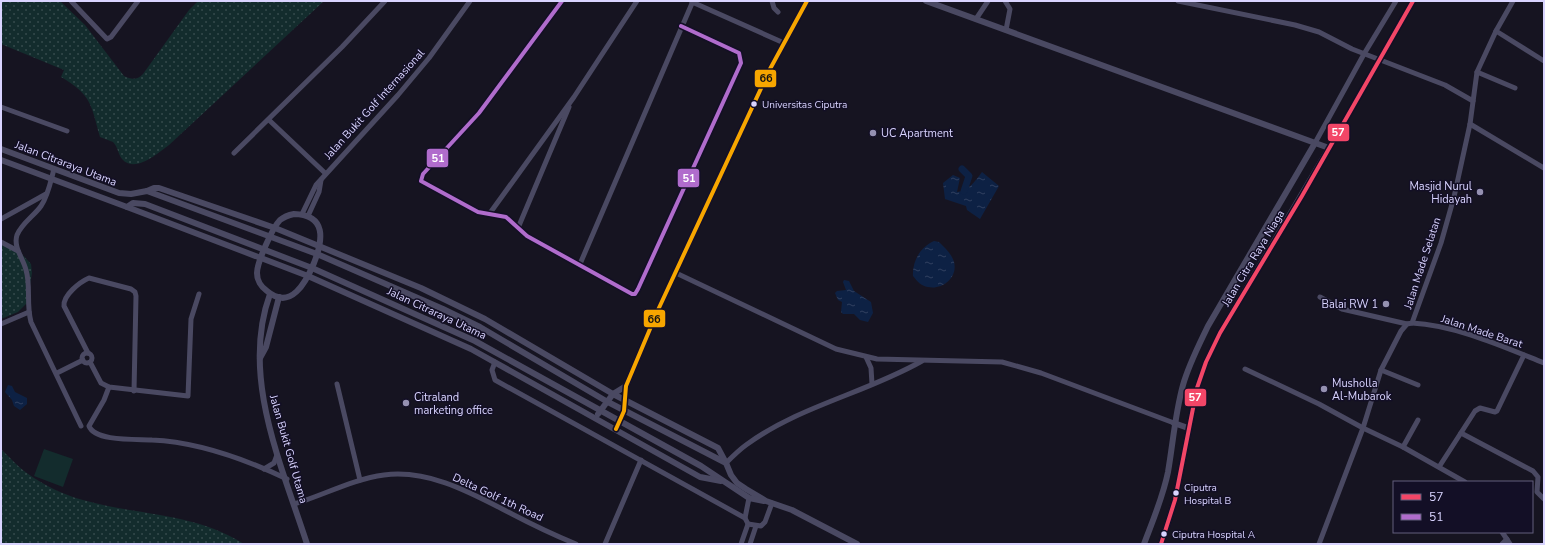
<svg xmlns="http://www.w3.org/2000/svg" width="1545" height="545" viewBox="0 0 1545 545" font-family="'Nunito Sans',sans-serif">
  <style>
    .grass { fill: url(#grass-dots) }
    .garden { fill: #132c2d }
    .water { fill: url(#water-ripples) }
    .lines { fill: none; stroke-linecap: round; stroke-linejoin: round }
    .canal { stroke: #0d2144; stroke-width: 7 }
    .minor { stroke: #4a4962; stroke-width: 5 }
    .tertiary { stroke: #4a4962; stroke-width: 6 }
    .bus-1-casing { stroke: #130f26; stroke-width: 7 }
    .bus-2-casing { stroke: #130f26; stroke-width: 7 }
    .bus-3-casing { stroke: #130f26; stroke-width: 7 }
    .bus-1 { stroke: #f34667; stroke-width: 4 }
    .bus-2 { stroke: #b06ccc; stroke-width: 4 }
    .bus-3 { stroke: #f7a600; stroke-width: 4 }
    .bus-dot { fill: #d9d4ff; stroke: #130f26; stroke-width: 1.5 }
    .poi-dot { fill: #9591b1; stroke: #130f26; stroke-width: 1.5 }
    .labels { text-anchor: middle; stroke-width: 3; stroke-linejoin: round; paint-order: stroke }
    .bus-label { font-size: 10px; fill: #d9d4ff; stroke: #130f26; text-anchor: start }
    .street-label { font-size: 11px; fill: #d9d4ff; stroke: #130f26 }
    .poi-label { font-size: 11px; fill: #d9d4ff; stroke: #130f26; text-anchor: start }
    .line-badge { stroke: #130f26; stroke-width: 1.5 }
    .badge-label { font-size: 11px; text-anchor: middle; font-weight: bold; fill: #fff }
    .pale-badge-label { font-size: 11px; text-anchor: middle; font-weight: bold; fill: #111 }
  </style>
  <defs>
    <pattern id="grass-dots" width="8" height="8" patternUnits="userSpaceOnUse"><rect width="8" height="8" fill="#132c2d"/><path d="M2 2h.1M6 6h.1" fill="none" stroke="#354a4c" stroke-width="1.8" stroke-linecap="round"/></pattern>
    <pattern id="water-ripples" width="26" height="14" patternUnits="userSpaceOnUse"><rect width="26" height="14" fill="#0d2144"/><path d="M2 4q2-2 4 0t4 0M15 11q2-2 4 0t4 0" fill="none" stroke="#304060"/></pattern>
  </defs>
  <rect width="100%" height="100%" fill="#161421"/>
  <!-- grass -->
  <g class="grass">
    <path d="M1 1H60L85 25 124 76C132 80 137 80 143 74L189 10 198 1H324L169 145C158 153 135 174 122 159 118 154 118 147 113 142L100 137C91 105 92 95 61 77L64 70 1 44Z"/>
    <path d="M1 241 19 251 31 264 32 273 27 303 18 312 1 319Z"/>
    <path d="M1 449C6 454 11 459 16 464 33 480 60 494 83 500 139 516 193 512 244 544H1Z"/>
  </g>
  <!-- garden -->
  <path class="garden" d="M44 449 73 459 63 487 34 476Z"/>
  <!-- water -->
  <g class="water">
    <path d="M982 172 999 186 980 219 967 210 966 206 945 199 943 183 953 175 960 178 957 192C969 191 975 181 982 172Z"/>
    <path d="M934 241 939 242C944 247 952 254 954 262 958 277 943 290 928 287 921 286 917 281 913 276 912 262 920 247 934 241Z"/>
    <path d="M844 280 849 281 854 291 871 302 873 313 868 322 860 320 854 314H843L841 312 842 302 838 300 835 293 837 291 846 290 843 282Z"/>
    <path d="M8 385 12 386 15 392 27 398V404L20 410 14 406 12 400 5 392Z"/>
  </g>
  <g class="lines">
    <!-- canal -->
    <path class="canal" d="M962 169 969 176 964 191"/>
    <!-- minor -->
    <g class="minor">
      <path d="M71 1 107 39 111 37 138 1"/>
      <path d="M562 1 479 113 423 174 421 181 478 212 506 217 527 236 632 294H635L638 289 741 63 739 53 681 26"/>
      <path d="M772 1 774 8 778 12"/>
      <path d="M1005 1 1010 9 1006 30"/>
      <path d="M1178 1 1295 25 1319 32 1352 49 1445 85 1473 101"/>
      <path d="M692 2 784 43"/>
      <path d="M976 19 988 1"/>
      <path d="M1496 31 1544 61"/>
      <path d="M1477 72 1515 88"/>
      <path d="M1 107 67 131"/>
      <path d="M269 120 325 173"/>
      <path d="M1470 124 1544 168"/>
      <path d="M1315 143 1364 54 1396 1"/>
      <path d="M1329 148 1413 1"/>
      <path d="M234 153 342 47 385 1"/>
      <path d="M54 169C51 180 48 196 41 206 34 216 22 223 17 235 13 247 23 258 26 270 31 286 26 304 31 322L81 426"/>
      <path d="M490 213 574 97 637 1"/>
      <path d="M302 214 316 185 398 95 429 58 470 1"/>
      <path d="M308 216 319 192 321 180"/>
      <path d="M1 219 46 194"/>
      <path d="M518 228 569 107"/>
      <path d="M1 242 18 251"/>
      <path d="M580 264 693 1"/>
      <path d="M676 273 836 349 877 359 1002 362 1041 373 1174 423"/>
      <path d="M1320 297 1342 309 1407 324"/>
      <path d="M1412 323C1455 325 1504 347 1544 363"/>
      <path d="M1 324 29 312"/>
      <path d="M88 353 64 306C63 295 80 282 89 278L131 289 135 292 136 296 134 391"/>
      <circle cx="87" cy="358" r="5"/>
      <path d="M866 357 871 368 872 384"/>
      <path d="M90 362 101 383 109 387 188 396 191 319 199 294"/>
      <path d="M495 362 492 370 495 380 745 518"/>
      <path d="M1245 369 1319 404 1363 428 1403 447 1465 482"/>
      <path d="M1381 370 1418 385"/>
      <path d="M57 373 83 360"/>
      <path d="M337 384 360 480"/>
      <path d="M109 387 104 400 89 426C95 442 138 439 152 440 198 442 245 459 287 479"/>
      <path d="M1461 433 1533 471 1538 477 1537 492 1544 499"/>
      <path d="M1403 447 1418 420"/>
      <path d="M726 463C732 457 739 450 746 445 799 406 866 393 922 361"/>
      <path d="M1439 467 1475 411 1480 408 1495 412 1497 411 1524 355"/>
      <path d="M264 469 274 463 277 455"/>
      <path d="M294 504C324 495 353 479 384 475 430 469 473 494 512 514 533 525 554 535 576 544"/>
      <path d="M748 524 761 526 765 522 772 503"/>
      <path d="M1502 532 1510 544"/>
      <path d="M605 544 641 460"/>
      <path d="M741 544 748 524 745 518 749 498"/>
      <path d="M750 544 756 526"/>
      <path d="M1319 544 1363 428 1381 370 1401 331 1407 324 1412 323 1441 243 1454 197 1470 124 1477 72 1496 31 1513 1"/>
      <path d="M1502 544 1507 539"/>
    </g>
    <!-- tertiary -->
    <g class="tertiary">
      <path d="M926 1 1329 148 1220 333 1206 362 1197 388 1175 500 1161 544"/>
      <path d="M1 149 119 193 131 194 147 191 317 254 443 309 480 327 606 401 726 463 731 475 737 483 746 489 766 501 792 510 857 544"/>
      <path d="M1 160 127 207 133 203 145 204 312 268 475 341 701 466 749 498 764 501"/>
      <path d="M147 191 154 188H159L275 228 421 288 485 319 613 394 718 448 726 463"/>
      <path d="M127 207 308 276 471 349 700 477 721 481"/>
      <path d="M294 214C327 215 323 240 314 263 306 282 291 311 267 291 261 287 257 280 257 273 257 262 273 227 280 220 285 216 289 215 294 214Z"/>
      <path d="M270 294C240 376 282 466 307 544"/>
      <path d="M260 358 266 347 279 297"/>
      <path d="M598 414 613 394 626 386"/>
      <path d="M1174 423 1188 428"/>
      <path d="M618 425 624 411 626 386 658 310 770 69 807 1"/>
      <path d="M1144 544C1153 520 1163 497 1168 472 1173 443 1175 414 1183 385 1189 364 1199 345 1208 326L1315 143"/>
    </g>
    <!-- bus-1 casing -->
    <g class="bus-1-casing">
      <path id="bus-1" d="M1161 544 1175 500 1197 388 1206 362 1220 333 1302 196 1413 1"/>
    </g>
    <!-- bus-2 casing -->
    <g class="bus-2-casing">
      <path id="bus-2" d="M562 1 479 113 423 174 421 181 478 212 506 217 527 236 632 294H635L638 289 741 63 739 53 681 26"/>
    </g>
    <!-- bus-3 casing -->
    <g class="bus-3-casing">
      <path id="bus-3" d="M616 429 624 411 626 386 658 310 770 69 807 1"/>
    </g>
    <!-- bus-1 -->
    <use href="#bus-1" class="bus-1"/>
    <!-- bus-2 -->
    <use href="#bus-2" class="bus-2"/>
    <!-- bus-3 -->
    <use href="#bus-3" class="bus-3"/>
  </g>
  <!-- markers -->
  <g class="bus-dot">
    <circle cx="754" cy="104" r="3.5"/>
    <circle cx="1176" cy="493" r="3.5"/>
    <circle cx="1164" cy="534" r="3.5"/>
  </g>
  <g class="poi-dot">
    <circle cx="873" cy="133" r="4"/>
    <circle cx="1480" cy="192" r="4"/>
    <circle cx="1386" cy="304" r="4"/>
    <circle cx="1324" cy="389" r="4"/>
    <circle cx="406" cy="403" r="4"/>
  </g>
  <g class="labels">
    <!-- bus labels -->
    <g class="bus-label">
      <text x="762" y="108">Universitas Ciputra</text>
      <text x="1184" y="491">Ciputra<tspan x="1184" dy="13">Hospital B</tspan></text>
      <text x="1172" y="538">Ciputra Hospital A</text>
    </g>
    <!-- street labels -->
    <g class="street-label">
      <text transform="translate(374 104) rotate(-48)" y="4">Jalan Bukit Golf Internasional</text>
      <text transform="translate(66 163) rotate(21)" y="4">Jalan Citraraya Utama</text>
      <text transform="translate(1253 258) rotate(-59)" y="4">Jalan Citra Raya Niaga</text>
      <text transform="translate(1422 263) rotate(-72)" y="4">Jalan Made Selatan</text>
      <text transform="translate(437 313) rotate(25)" y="4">Jalan Citraraya Utama</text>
      <text transform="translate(1482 331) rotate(18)" y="4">Jalan Made Barat</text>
      <text transform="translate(289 449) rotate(74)" y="4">Jalan Bukit Golf Utama</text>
      <text transform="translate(498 497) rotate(25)" y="4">Delta Golf 1th Road</text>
    </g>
    <!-- poi labels -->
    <g class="poi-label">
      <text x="881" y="137">UC Apartment</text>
      <text x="1472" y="190" text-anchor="end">Masjid Nurul<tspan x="1472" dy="13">Hidayah</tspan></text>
      <text x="1378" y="308" text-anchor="end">Balai RW 1</text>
      <text x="1332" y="387">Musholla<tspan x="1332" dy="13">Al-Mubarok</tspan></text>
      <text x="414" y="401">Citraland<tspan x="414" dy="13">marketing office</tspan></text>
    </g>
  </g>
  <g class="line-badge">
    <rect x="754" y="69" width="23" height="19" rx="4" fill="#f7a600"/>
    <rect x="1327" y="123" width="23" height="19" rx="4" fill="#f34667"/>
    <rect x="426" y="148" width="23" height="20" rx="4" fill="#b06ccc"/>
    <rect x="677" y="168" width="23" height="20" rx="4" fill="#b06ccc"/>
    <rect x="643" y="309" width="23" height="19" rx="4" fill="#f7a600"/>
    <rect x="1184" y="388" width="23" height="19" rx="4" fill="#f34667"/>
  </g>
  <g class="badge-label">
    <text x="1338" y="136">57</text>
    <text x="438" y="162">51</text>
    <text x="689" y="182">51</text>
    <text x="1195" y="401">57</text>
  </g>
  <g class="pale-badge-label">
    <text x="766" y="82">66</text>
    <text x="654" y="323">66</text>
  </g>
  <!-- border -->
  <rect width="1545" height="545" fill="none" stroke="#d9d4ff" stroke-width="4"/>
  <!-- legend -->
  <rect x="1393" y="481" width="140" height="52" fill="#130f26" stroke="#625e7d"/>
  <rect x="1401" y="494" width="20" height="6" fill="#f34667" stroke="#625e7d"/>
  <text x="1429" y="501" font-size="12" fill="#d9d4ff">57</text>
  <rect x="1401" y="514" width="20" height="6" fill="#b06ccc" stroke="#625e7d"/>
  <text x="1429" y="521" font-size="12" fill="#d9d4ff">51</text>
</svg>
